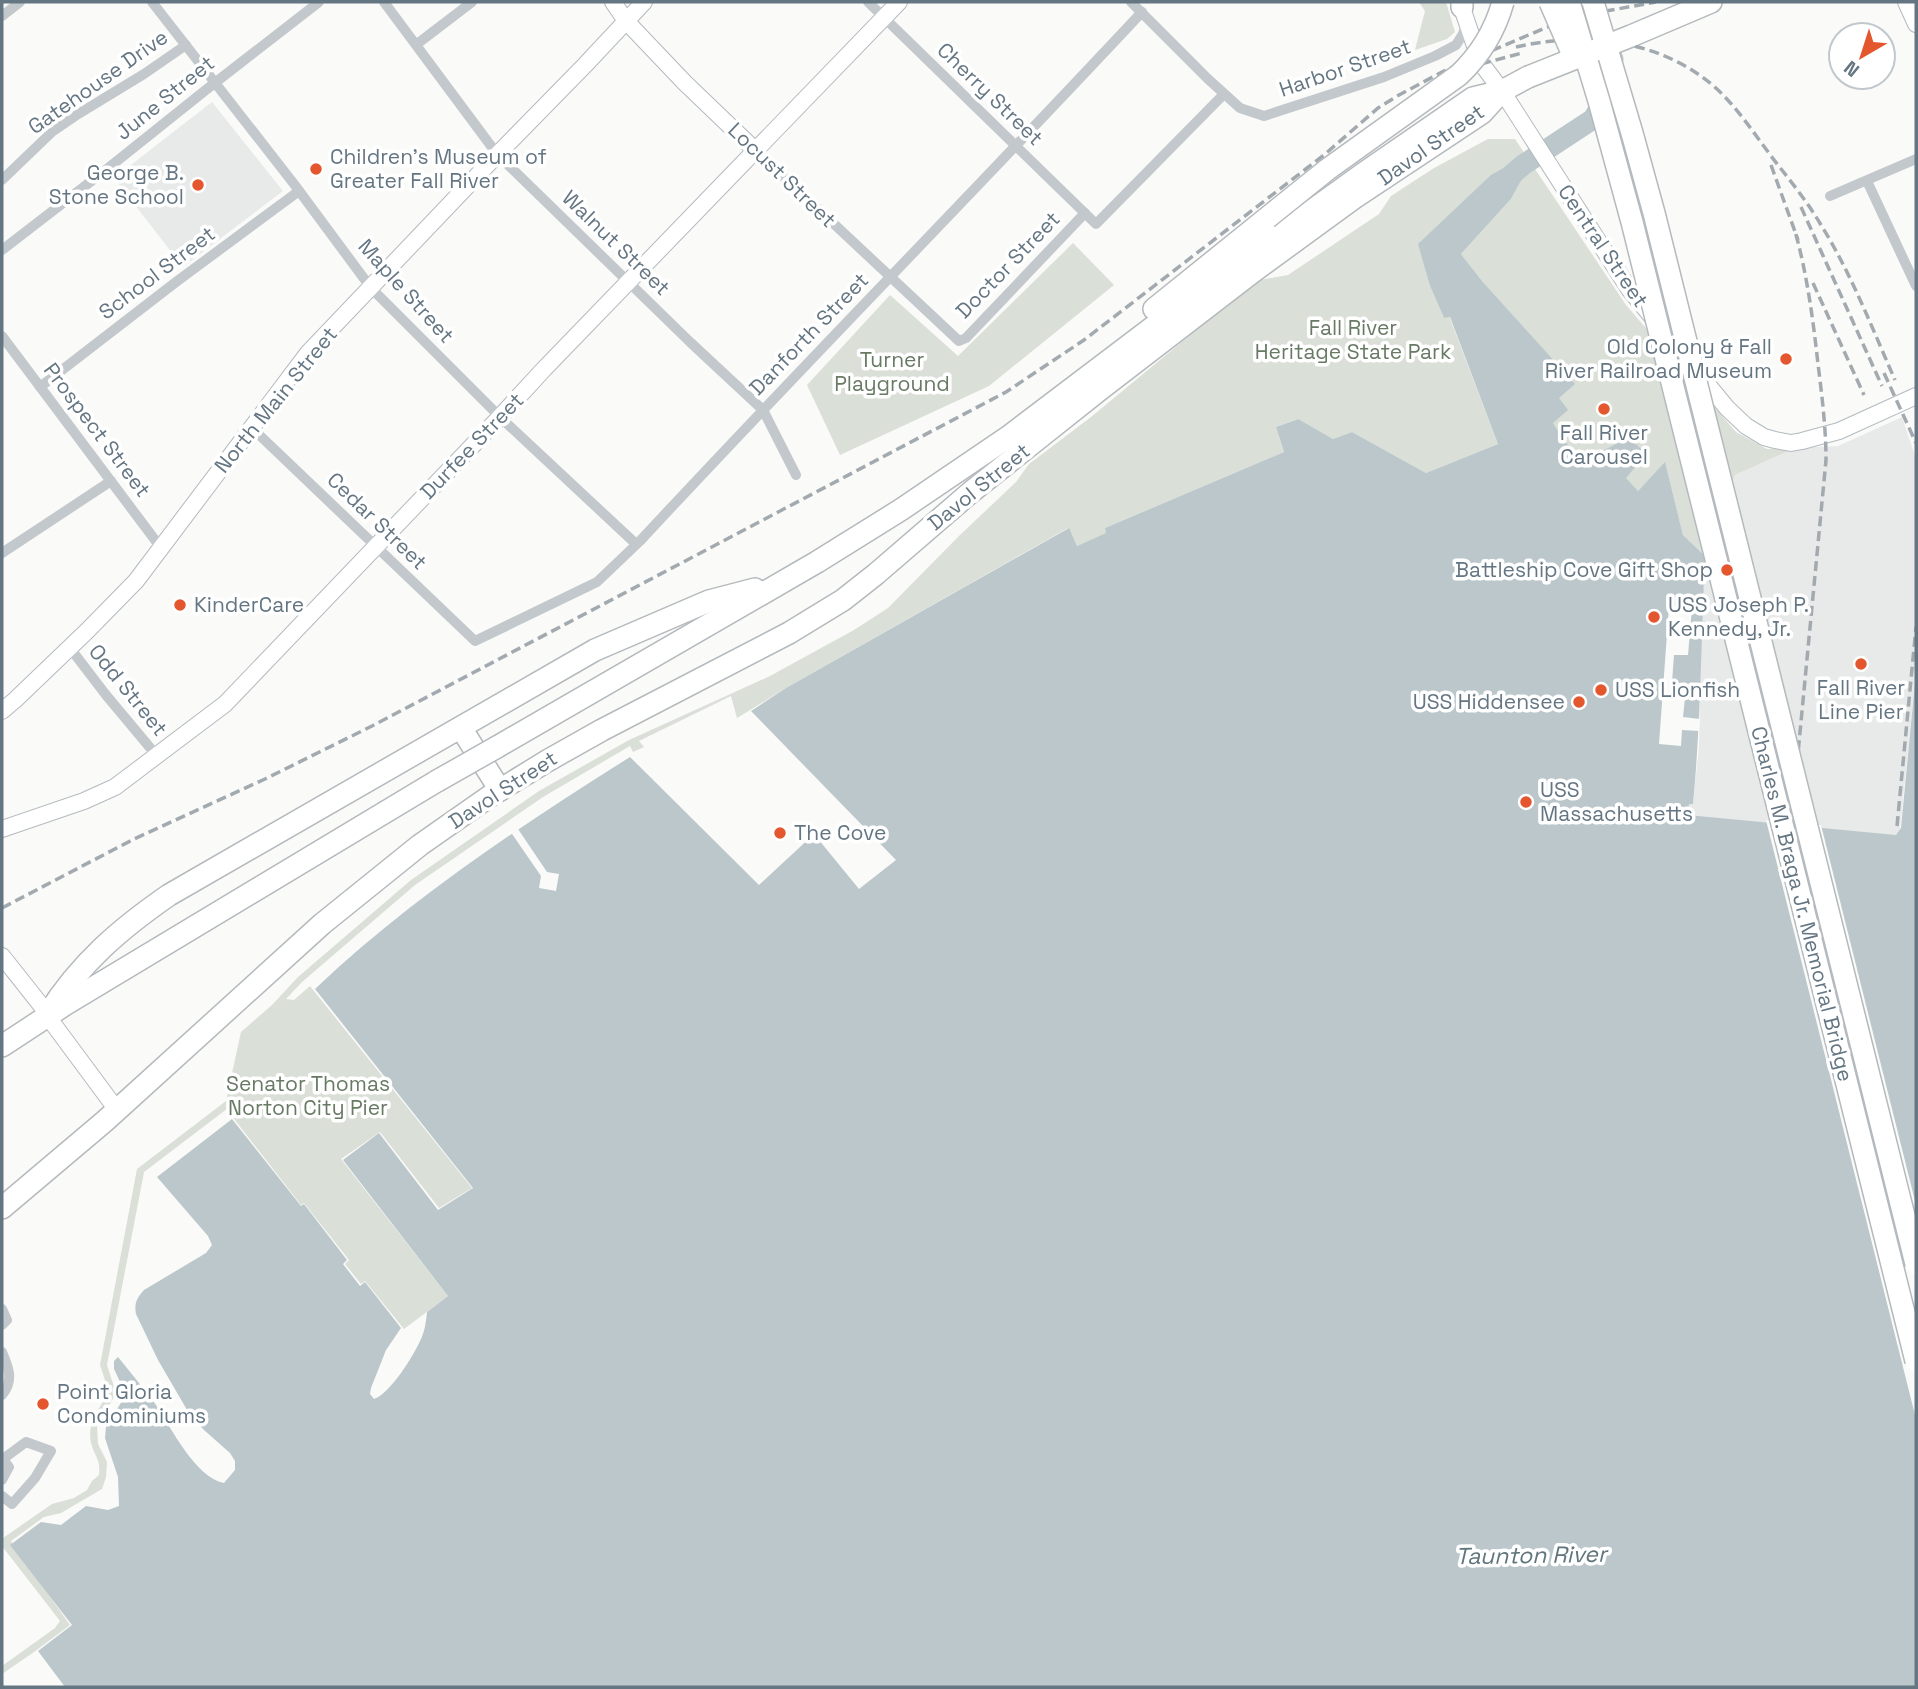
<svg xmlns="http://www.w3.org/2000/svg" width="1918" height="1689" viewBox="0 0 1918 1689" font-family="'Space Grotesk',sans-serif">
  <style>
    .built { fill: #e8e9e9 }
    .green { fill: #dadfd7 }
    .water { fill: #bbc7cb }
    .pier { fill: #fafaf8 }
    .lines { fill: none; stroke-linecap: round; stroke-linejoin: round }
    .river { stroke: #bbc7cb; stroke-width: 21 }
    .secondary-casing { stroke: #b3babf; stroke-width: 18 }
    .highway-casing { stroke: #b4b9bd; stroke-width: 24 }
    .street { stroke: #c3c8cc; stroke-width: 10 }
    .secondary { stroke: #fff; stroke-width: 16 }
    .highway { stroke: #fff; stroke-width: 21 }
    .rail { stroke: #a2aab0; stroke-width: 3.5; stroke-dasharray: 10 5; stroke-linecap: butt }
    .highway-bridge-casing { stroke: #b4b9bd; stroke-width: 24; stroke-linecap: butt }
    .highway-bridge { stroke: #fff; stroke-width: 21 }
    .poi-dot { fill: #e4572e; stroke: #fff; stroke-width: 2.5 }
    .labels { text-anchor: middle; stroke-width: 7; stroke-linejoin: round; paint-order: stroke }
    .street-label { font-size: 21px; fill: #657683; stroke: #fff }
    .poi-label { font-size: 21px; fill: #657683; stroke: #fff; text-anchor: start }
    .park-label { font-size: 21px; fill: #687a64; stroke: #fff }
    .water-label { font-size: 23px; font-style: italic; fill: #60757c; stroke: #fff }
  </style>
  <rect width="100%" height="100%" fill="#fafaf8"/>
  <!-- built -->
  <g class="built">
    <path d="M212 102 283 191 183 267 114 178Z"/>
    <path d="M1902 417 1916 459V672L1900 830 1896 835H1892L1688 815 1689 804H1693L1699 746 1701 636 1705 556 1735 475 1795 448 1838 446Z"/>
  </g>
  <!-- green -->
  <g class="green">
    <path d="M1419 2H1446L1455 32 1447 39 1415 50 1425 11Z"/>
    <path d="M1488 139H1515L1626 305 1736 432 1767 449 1795 448 1735 475 1705 556 1683 535 1665 463 1638 491 1626 479 1580 464 1553 423 1558 398 1574 384 1482 281 1461 254 1511 199 1526 170 1419 244 1430 286 1444 318 1449 316 1498 444 1426 473 1352 432 1333 439 1297 419 1276 427 1284 452 1105 528 1107 533 1077 546 1068 528 786 688 737 718 731 696 639 741 644 747 633 752 630 746 543 797 415 885 302 982 286 999 294 1000 310 986 472 1188 439 1208 380 1132 341 1159 448 1296 404 1329 365 1281 361 1284 345 1264 349 1260 304 1203 301 1205 231 1115 233 1102 232 1105 144 1172 107 1365 116 1393 97 1427 98 1444 107 1462 106 1477 102 1489 61 1513 44 1517 11 1541 70 1625 34 1652 2 1674V1666L55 1628 60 1621 2 1546 3 1538 52 1504 74 1498 87 1490 92 1481 99 1475C100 1462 98 1461 93 1449 84 1426 98 1411 109 1392L100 1365 137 1169 226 1101 241 1032 272 1005 298 977 411 880 539 791 629 740 770 676 854 630 888 608 960 535 1016 482 1029 464 1091 417 1247 288 1260 280 1288 275 1379 214 1391 196 1434 168Z"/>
    <path d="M1073 243 1114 285 989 386 840 455 807 385 890 295 958 356Z"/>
  </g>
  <!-- water -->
  <path class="water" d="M1525 156 1532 166 1526 171 1511 199 1461 254 1482 281 1575 384 1559 398 1568 410 1553 423 1580 463 1629 437 1646 454 1626 478 1638 491 1665 462 1683 535 1705 556C1701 639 1701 722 1693 804H1689L1688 815 1896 835 1901 828 1916 672V1687H65L38 1651 72 1625 10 1545 41 1522 61 1525 86 1506 108 1510 119 1506 118 1477 105 1438 106 1427 122 1401 123 1388 114 1369V1361L118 1357C131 1373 144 1389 156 1405 172 1429 195 1477 224 1483L235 1470V1461L230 1453 204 1430 190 1415 158 1360 136 1314C134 1303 137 1298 144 1290L206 1253 212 1245 208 1236 157 1177 232 1119 301 1206 304 1204 347 1260 343 1264 360 1286 365 1282 401 1328 386 1350 371 1388 370 1394 374 1399C390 1394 414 1355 421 1339 425 1330 426 1322 427 1312L448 1296 343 1160 379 1133 438 1210 473 1188 315 989C410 899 519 827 630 757L759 885 814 834 859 889 896 860 751 711 786 688 1069 528 1077 546 1106 533 1105 528 1284 452 1276 427 1298 419 1333 439 1352 432 1426 473 1498 444 1450 317 1444 318 1430 286 1418 244 1491 175Z"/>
  <!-- pier -->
  <g class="pier">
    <path d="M1669 606 1692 608 1688 655H1674L1671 696 1685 698 1683 717 1700 719 1699 731 1682 730 1681 746 1659 744Z"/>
    <path d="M1766 820 1821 825 1916 1205V1419Z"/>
    <path d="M516 826 547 872 559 874 556 891 539 888 541 876 510 831Z"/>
  </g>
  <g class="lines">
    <!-- river -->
    <path class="river" d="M1508 178 1523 165 1593 119 1603 102 1613 59"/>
    <!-- secondary casing -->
    <g class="secondary-casing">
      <g id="secondary">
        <path d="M613 2 626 21 685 83 756 151"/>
        <path d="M1460 2 1476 49"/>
        <path d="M1906 2 1916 24"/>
        <path d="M1484 67 1502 91 1629 289 1727 408 1746 426 1764 437 1775 440 1791 443 1802 441 1839 431 1916 396"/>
        <path d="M2 711 15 700 87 631 136 581 308 353 492 160 585 65 644 2"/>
        <path d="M2 829 84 801 115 787 225 704 498 419 544 369 899 2"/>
        <path d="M2 956 48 1014 54 1025 117 1110"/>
      </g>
    </g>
    <!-- highway casing -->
    <g class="highway-casing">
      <g id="highway">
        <path d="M1462 2V7"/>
        <path d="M1631 36 1711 2"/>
        <path d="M1154 309 1267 218"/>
        <path d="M461 728 500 790"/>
        <path d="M497 747 817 562 902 509 1008 437 1207 286 1364 173 1473 98 1502 91 1528 77"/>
        <path d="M48 1014C80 963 120 929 169 895L595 650 709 601 755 589"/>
        <path d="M2 1046 66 1004 437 781"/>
        <path d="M2 1208 105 1121 322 924 420 845 490 796 547 761 602 730 789 633 843 600 876 574 971 492 1098 391 1254 271 1354 198 1482 113 1502 91"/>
      </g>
    </g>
    <!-- street -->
    <g class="street">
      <path d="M152 2 294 184 371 288 500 417 636 544"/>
      <path d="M384 2 497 154 690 342 763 410 796 475"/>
      <path d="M868 2 1096 224 1224 94"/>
      <path d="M1131 2 1208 79 1240 108 1264 116 1384 77 1435 56 1456 45 1463 34 1466 24"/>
      <path d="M2 16 20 2"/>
      <path d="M417 44 472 2"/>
      <path d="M756 151 959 341 966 338 1085 213"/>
      <path d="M2 180 53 131 75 116 144 74 186 45"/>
      <path d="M1867 181 1916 286"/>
      <path d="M1830 196 1916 159"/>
      <path d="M2 250 107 169 207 89 319 2"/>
      <path d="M2 336 161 548"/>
      <path d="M40 387 176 282 299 191"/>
      <path d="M252 428 475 641 597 582 640 541C805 363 976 190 1142 12"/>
      <path d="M2 553 111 481"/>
      <path d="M70 648 106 695 157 756"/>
      <path d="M2 1309 7 1320 2 1325"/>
      <path d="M2 1352C9 1368 14 1381 2 1395"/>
      <path d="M2 1458 9 1467 2 1480"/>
      <path d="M2 1496 12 1504 35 1478 51 1451 26 1442 3 1459"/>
    </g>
    <!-- secondary -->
    <use href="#secondary" class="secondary"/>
    <!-- highway -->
    <use href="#highway" class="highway"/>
    <!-- rail -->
    <g class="rail">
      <path d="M1516 47C1586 31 1663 40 1717 89 1738 109 1754 133 1771 156 1788 178 1807 201 1821 225 1851 273 1872 328 1895 380"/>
      <path d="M1481 64 1522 53"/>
      <path d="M1771 165 1798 240"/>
      <path d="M1801 207 1882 386"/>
      <path d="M1813 283 1864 395"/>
      <path d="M1884 373 1916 443"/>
      <path d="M1794 795 1826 460C1826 428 1822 396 1818 364 1813 319 1807 274 1795 231"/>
      <path d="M1897 826 1916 627"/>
      <path d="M2 908 134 839 265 779 372 726 1006 392 1084 340 1324 155 1378 108 1399 95 1444 71 1545 28 1584 15 1656 2"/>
    </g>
    <!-- highway-bridge casing -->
    <g class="highway-bridge-casing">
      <g id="highway-bridge">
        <path d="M1550 2 1573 55"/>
        <path d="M1569 2 1599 101 1632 222 1916 1361"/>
        <path d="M1593 2 1632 133 1654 213 1916 1264"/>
        <path d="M1528 77 1631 36"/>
        <path d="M1267 218 1328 169 1459 75C1481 54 1495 31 1503 2"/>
        <path d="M437 781 497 747"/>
      </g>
    </g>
    <!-- highway-bridge -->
    <use href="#highway-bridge" class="highway-bridge"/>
  </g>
  <!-- markers -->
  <g class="poi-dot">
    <circle cx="316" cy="169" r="7"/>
    <circle cx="198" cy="185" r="7"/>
    <circle cx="1786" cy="359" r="7"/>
    <circle cx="1604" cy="409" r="7"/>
    <circle cx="1727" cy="570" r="7"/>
    <circle cx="180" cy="605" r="7"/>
    <circle cx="1654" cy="617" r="7"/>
    <circle cx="1861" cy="664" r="7"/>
    <circle cx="1601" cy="690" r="7"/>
    <circle cx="1579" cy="702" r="7"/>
    <circle cx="1526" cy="802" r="7"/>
    <circle cx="780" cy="833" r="7"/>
    <circle cx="43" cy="1404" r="7"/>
  </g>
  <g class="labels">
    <!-- street labels -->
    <g class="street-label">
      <text transform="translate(1345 68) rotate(-19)" y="7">Harbor Street</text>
      <text transform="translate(98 82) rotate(-35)" y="7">Gatehouse Drive</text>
      <text transform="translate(990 94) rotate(44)" y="7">Cherry Street</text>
      <text transform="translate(165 98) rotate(-39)" y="7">June Street</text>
      <text transform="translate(1431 145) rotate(-35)" y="7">Davol Street</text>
      <text transform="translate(782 175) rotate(44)" y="7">Locust Street</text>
      <text transform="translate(616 243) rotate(44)" y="7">Walnut Street</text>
      <text transform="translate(1603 246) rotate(56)" y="7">Central Street</text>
      <text transform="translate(1008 265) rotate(-46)" y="7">Doctor Street</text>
      <text transform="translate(157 273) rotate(-37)" y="7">School Street</text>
      <text transform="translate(406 291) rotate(48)" y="7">Maple Street</text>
      <text transform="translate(809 334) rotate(-46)" y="7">Danforth Street</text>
      <text transform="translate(276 400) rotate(-51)" y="7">North Main Street</text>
      <text transform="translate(97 430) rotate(53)" y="7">Prospect Street</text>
      <text transform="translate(472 446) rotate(-46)" y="7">Durfee Street</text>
      <text transform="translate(979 487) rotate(-39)" y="7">Davol Street</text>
      <text transform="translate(377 521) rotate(44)" y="7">Cedar Street</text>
      <text transform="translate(128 690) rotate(51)" y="7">Odd Street</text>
      <text transform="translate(503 790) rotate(-33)" y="7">Davol Street</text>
      <text transform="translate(1802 904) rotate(76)" y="7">Charles M. Braga Jr. Memorial Bridge</text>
    </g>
    <!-- poi labels -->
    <g class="poi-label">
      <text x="330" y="164">Children’s Museum of<tspan x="330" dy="24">Greater Fall River</tspan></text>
      <text x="184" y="180" text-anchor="end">George B.<tspan x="184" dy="24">Stone School</tspan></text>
      <text x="1772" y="354" text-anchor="end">Old Colony &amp; Fall<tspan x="1772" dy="24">River Railroad Museum</tspan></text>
      <text x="1604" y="440" text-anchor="middle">Fall River<tspan x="1604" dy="24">Carousel</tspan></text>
      <text x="1713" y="577" text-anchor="end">Battleship Cove Gift Shop</text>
      <text x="194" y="612">KinderCare</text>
      <text x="1668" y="612">USS Joseph P.<tspan x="1668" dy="24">Kennedy, Jr.</tspan></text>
      <text x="1861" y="695" text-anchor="middle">Fall River<tspan x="1861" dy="24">Line Pier</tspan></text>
      <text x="1615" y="697">USS Lionfish</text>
      <text x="1565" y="709" text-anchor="end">USS Hiddensee</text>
      <text x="1540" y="797">USS<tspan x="1540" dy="24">Massachusetts</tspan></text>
      <text x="794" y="840">The Cove</text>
      <text x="57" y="1399">Point Gloria<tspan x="57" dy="24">Condominiums</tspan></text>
    </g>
    <!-- park labels -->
    <g class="park-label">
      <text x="1353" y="335">Fall River<tspan x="1353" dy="24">Heritage State Park</tspan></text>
      <text x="892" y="367">Turner<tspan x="892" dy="24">Playground</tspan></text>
      <text x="308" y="1091">Senator Thomas<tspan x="308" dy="24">Norton City Pier</tspan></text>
    </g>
    <!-- water labels -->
    <g class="water-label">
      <text transform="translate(1531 1555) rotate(-1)" y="8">Taunton River</text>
    </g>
  </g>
  <!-- border -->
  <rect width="1918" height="1689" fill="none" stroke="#657683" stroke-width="7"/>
  <!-- north arrow -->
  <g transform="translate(1862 56) rotate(219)"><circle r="33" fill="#ffffff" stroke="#c1c8cd" stroke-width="2"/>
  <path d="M0-5L12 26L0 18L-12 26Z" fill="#e4572e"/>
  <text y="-10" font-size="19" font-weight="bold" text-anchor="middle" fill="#657683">N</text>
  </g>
</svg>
